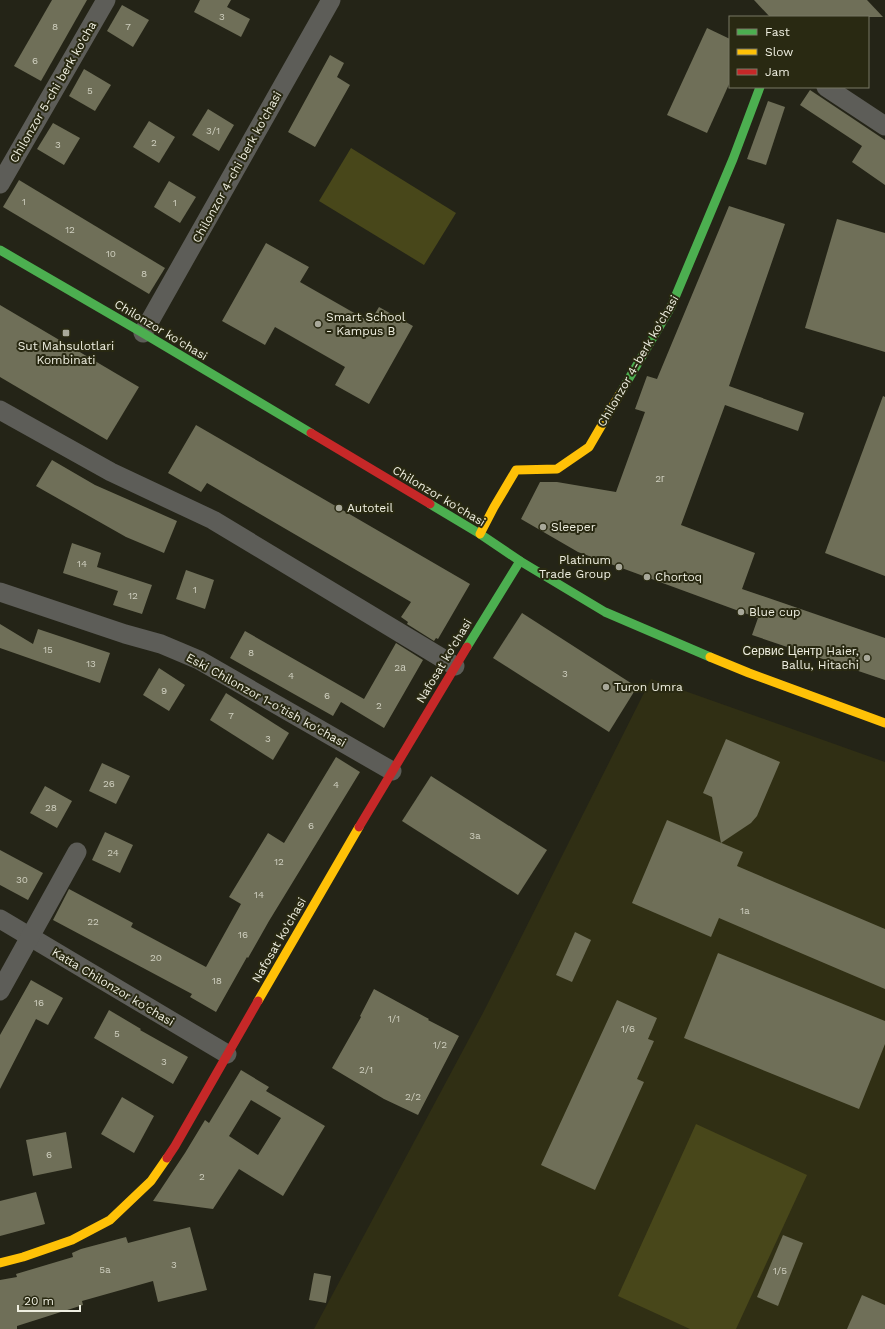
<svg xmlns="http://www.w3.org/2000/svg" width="885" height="1329" viewBox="0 0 885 1329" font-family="'Work Sans',sans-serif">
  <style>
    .built { fill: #302f14 }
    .green { fill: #48471a }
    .building { fill: #6f6f58; fill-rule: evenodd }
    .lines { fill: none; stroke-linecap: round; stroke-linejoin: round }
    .street { stroke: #5d5d58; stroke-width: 19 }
    .fast { stroke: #4caf50; stroke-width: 9 }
    .slow { stroke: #ffc107; stroke-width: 9 }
    .jam { stroke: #c62828; stroke-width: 9 }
    .poi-dot { fill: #a8a89a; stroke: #292912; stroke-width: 1.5 }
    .labels { text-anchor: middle; stroke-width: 4; stroke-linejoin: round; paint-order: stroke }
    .number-label { font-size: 10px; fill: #cfcfbf }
    .street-label { font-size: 12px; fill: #efefe1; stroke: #292912 }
    .poi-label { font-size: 12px; fill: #efefe1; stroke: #292912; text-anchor: start }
  </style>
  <rect width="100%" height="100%" fill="#242417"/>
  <!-- built -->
  <path class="built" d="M651 679 885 762V1329H314L484 1011Z"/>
  <!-- green -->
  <g class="green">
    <path d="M351 148 456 213 424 265 319 201Z"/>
    <path d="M696 1124 807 1175 736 1329H690L618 1296Z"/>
  </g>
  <!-- building -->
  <g class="building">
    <path d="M52 0H87L41 81 14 66Z"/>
    <path d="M200 0H231L227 7 250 19 241 37 194 12Z"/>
    <path d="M754 0H867L883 17H770Z"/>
    <path d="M122 5 149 20 133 47 107 31Z"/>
    <path d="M707 28 730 39V82L707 133 667 115Z"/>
    <path d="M330 55 344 63 337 77 350 85 315 147 288 132Z"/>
    <path d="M84 69 111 85 95 111 69 96Z"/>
    <path d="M810 90 885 140V185L852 162 862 146 800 105Z"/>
    <path d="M768 101 785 107 766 165 747 159Z"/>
    <path d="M208 109 234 125 219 151 192 135Z"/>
    <path d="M149 121 175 137 159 163 133 147Z"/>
    <path d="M53 123 80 138 64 165 37 149Z"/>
    <path d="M19 180 165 268 149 294 3 207Z"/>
    <path d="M169 181 196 197 180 223 154 207Z"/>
    <path d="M729 206 785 224 729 386 804 413 798 431 725 405 681 525 755 553 742 589 885 638V680L752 635 758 618 578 552 521 519 540 482H557L616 492 645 412 635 409 647 376 657 379Z"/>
    <path d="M837 219 885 233V352L805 328Z"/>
    <path d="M266 243 309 267 300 282 370 322 379 307 413 326 369 404 335 385 345 367 275 327 265 345 222 321Z"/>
    <path d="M0 305 139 387 107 440 0 377Z"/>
    <path d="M883 396 885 397V576L825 553Z"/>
    <path d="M196 425 470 584 438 639 436 638 434 641 407 624 408 622 401 617 411 602 207 483 201 492 168 473Z"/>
    <path d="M52 460 95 485 177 521 164 553 126 537 36 486Z"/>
    <path d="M72 543 101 553 97 567 152 585 142 614 113 605 118 591 63 573Z"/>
    <path d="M186 570 214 580 205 609 176 599Z"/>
    <path d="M522 613 637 687 609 732 493 658Z"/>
    <path d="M0 624 33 644 38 629 110 653 100 683 0 648Z"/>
    <path d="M245 631 364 699 396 643 423 660 384 728 341 702 333 716 230 658Z"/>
    <path d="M159 668 185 685 169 711 143 695Z"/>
    <path d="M226 693 289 733 273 760 210 720Z"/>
    <path d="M726 739 780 762 757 816 751 823 721 843 712 797 703 793Z"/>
    <path d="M336 757 360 772 269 921 248 958 247 957 216 1012 190 997 192 994 53 920 69 889 133 923 131 927 206 967 241 904 229 897 268 833 284 843Z"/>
    <path d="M102 763 130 776 116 804 89 791Z"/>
    <path d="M431 776 547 850 518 895 402 821Z"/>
    <path d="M45 786 72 801 57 828 30 813Z"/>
    <path d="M667 820 743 852 737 866 885 929V989L719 918 711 937 632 903Z"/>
    <path d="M105 832 133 845 120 873 92 860Z"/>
    <path d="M0 850 43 873 28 900 0 885Z"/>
    <path d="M575 932 591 940 572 982 556 975Z"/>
    <path d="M718 953 885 1021V1044L859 1109 684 1038Z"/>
    <path d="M31 980 63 998 48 1025 36 1019 0 1089V1035Z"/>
    <path d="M374 989 429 1019 428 1020 459 1036 418 1115 384 1099 332 1068 361 1017 360 1016Z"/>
    <path d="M617 1000 657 1018 648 1039 654 1041 637 1079 644 1082 595 1190 541 1165Z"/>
    <path d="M109 1010 141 1029 140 1030 188 1057 173 1084 94 1038Z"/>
    <path d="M241 1070 269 1087 266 1091 325 1126 283 1196 239 1169 213 1209 153 1201 185 1153 205 1120 209 1123ZM251 1100 281 1118 258 1155 229 1136Z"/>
    <path d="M122 1097 154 1116 134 1153 101 1134Z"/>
    <path d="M66 1132 72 1168 33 1176 26 1140Z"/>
    <path d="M36 1192 45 1224 0 1236V1201Z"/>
    <path d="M190 1227 207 1290 158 1302 153 1281 82 1301 83 1305 17 1326V1329H0V1280L17 1277 16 1274 73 1257 72 1253 81 1249 126 1237 128 1243Z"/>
    <path d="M783 1235 803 1243 778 1306 757 1297Z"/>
    <path d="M314 1273 331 1276 326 1303 309 1300Z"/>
    <path d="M862 1295 885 1305V1329H847Z"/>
  </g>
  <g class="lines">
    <!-- street -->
    <g class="street">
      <path d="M826 87 885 126"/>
      <path d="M0 184 106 0"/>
      <path d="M143 333 331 0"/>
      <path d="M0 410 111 472 213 520 455 666"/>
      <path d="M0 592 125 634 161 644 199 660 392 771"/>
      <path d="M0 919 227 1054"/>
      <path d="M0 991 77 852"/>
    </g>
    <!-- fast -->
    <g class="fast">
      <path d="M0 250 143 333 311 433"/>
      <path d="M621 392 671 307 733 159 760 87"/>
      <path d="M430 504 480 534 520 561 605 612 710 657"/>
      <path d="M467 647 520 561"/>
    </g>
    <!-- slow -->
    <g class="slow">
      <path d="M480 534 494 507 516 470 557 469 589 447 621 392"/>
      <path d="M710 657 749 673 885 723"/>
      <path d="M258 1001 359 827"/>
      <path d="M0 1263 23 1257 72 1240 110 1220 151 1181 167 1158"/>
    </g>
    <!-- jam -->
    <g class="jam">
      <path d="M311 433 430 504"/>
      <path d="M359 827 467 647"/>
      <path d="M167 1158 175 1146 258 1001"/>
    </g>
  </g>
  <!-- markers -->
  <g class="poi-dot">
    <circle cx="318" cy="324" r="4"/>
    <rect x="62" y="329" width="8" height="8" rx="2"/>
    <circle cx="339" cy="508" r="4"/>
    <circle cx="543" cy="527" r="4"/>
    <circle cx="619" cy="567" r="4"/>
    <circle cx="647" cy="577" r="4"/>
    <circle cx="741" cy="612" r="4"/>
    <circle cx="867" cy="658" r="4"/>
    <circle cx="606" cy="687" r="4"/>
  </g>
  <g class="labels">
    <!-- number labels -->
    <g class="number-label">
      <text x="222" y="20">3</text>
      <text x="55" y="30">8</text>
      <text x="128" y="30">7</text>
      <text x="35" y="64">6</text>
      <text x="90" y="94">5</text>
      <text x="213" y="134">3/1</text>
      <text x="154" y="146">2</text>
      <text x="58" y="148">3</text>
      <text x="24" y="205">1</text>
      <text x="175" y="206">1</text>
      <text x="70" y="233">12</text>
      <text x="111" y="257">10</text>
      <text x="144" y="277">8</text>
      <text x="660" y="482">2г</text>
      <text x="82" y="567">14</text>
      <text x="195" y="593">1</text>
      <text x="133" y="599">12</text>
      <text x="48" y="653">15</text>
      <text x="251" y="656">8</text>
      <text x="91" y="667">13</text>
      <text x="400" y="671">2а</text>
      <text x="565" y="677">3</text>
      <text x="291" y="679">4</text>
      <text x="164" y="694">9</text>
      <text x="327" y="699">6</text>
      <text x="379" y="709">2</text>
      <text x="231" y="719">7</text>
      <text x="268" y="742">3</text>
      <text x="109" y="787">26</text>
      <text x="336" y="788">4</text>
      <text x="51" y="811">28</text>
      <text x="311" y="829">6</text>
      <text x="475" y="839">3a</text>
      <text x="113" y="856">24</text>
      <text x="279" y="865">12</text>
      <text x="22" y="883">30</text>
      <text x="259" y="898">14</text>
      <text x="745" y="914">1a</text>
      <text x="93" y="925">22</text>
      <text x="243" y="938">16</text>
      <text x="156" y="961">20</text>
      <text x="217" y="984">18</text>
      <text x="39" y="1006">16</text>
      <text x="394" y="1022">1/1</text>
      <text x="628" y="1032">1/6</text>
      <text x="117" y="1037">5</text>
      <text x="440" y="1048">1/2</text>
      <text x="164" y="1065">3</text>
      <text x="366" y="1073">2/1</text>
      <text x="413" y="1100">2/2</text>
      <text x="49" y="1158">6</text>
      <text x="202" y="1180">2</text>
      <text x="174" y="1268">3</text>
      <text x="105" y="1273">5a</text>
      <text x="780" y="1274">1/5</text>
    </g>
    <!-- street labels -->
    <g class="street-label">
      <text transform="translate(53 92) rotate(-60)" y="4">Chilonzor 5-chi berk ko'cha</text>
      <text transform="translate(237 167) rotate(-61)" y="4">Chilonzor 4-chi berk ko'chasi</text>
      <text transform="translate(161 330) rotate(31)" y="4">Chilonzor ko'chasi</text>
      <text transform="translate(638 361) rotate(-60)" y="4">Chilonzor 4-berk ko'chasi</text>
      <text transform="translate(439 496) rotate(31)" y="4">Chilonzor ko'chasi</text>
      <text transform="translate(444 661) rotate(-59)" y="4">Nafosat ko'chasi</text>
      <text transform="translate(266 700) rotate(29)" y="4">Eski Chilonzor 1-o'tish ko'chasi</text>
      <text transform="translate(279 940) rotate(-60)" y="4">Nafosat ko'chasi</text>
      <text transform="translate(113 987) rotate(31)" y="4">Katta Chilonzor ko'chasi</text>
    </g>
    <!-- poi labels -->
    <g class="poi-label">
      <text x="326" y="321">Smart School<tspan x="326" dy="14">- Kampus B</tspan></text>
      <text x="66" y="350" text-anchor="middle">Sut Mahsulotlari<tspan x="66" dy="14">Kombinati</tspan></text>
      <text x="347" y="512">Autoteil</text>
      <text x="551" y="531">Sleeper</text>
      <text x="611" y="564" text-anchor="end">Platinum<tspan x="611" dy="14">Trade Group</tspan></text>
      <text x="655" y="581">Chortoq</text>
      <text x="749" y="616">Blue cup</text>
      <text x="859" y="655" text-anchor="end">Сервис Центр Haier,<tspan x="859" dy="14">Ballu, Hitachi</tspan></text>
      <text x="614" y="691">Turon Umra</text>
    </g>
  </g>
  <!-- legend -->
  <rect x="729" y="16" width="140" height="72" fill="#292912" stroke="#787865"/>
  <rect x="737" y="29" width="20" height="6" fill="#4caf50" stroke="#787865"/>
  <text x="765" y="36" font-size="12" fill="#efefe1">Fast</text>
  <rect x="737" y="49" width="20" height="6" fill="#ffc107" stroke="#787865"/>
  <text x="765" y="56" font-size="12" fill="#efefe1">Slow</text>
  <rect x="737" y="69" width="20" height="6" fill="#c62828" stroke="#787865"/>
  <text x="765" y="76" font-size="12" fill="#efefe1">Jam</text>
  <!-- scale -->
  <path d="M18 1305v6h62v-6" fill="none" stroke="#efefe1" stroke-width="2"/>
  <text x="24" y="1305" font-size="12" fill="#efefe1" stroke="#292912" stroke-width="3" paint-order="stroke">20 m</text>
</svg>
